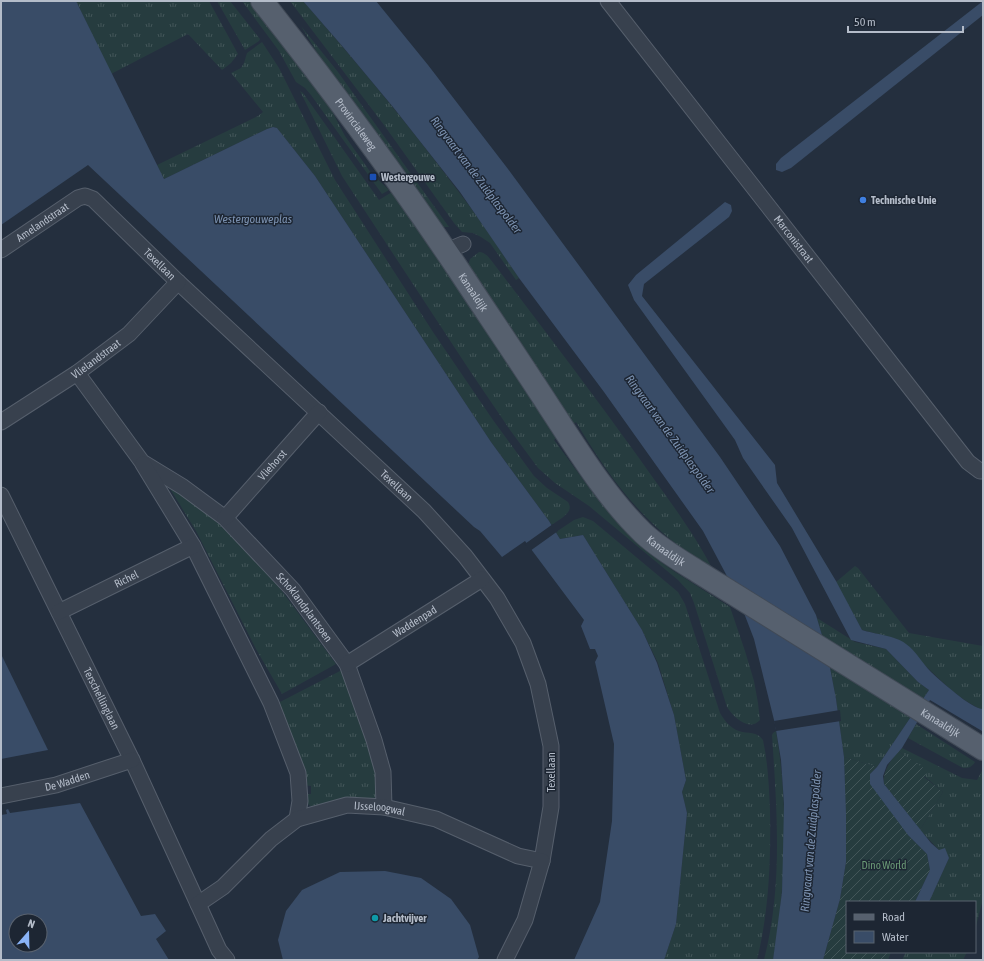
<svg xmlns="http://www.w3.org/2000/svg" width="984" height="961" viewBox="0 0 984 961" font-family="'Asap Condensed',sans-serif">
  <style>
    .grass { fill: url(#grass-tufts) }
    .garden { fill: url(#garden-furrows) }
    .water { fill: #394c67; fill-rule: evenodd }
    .pier { fill: #242f3e }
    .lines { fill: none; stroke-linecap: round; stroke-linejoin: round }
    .minor-casing { stroke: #565f6c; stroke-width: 17 }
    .primary-casing { stroke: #414a57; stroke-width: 24 }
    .minor { stroke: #38414e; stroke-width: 15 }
    .primary { stroke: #56606e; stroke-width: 22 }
    .transit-dot { fill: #1a4fb4; stroke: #1d2633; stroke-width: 1.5 }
    .shop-dot { fill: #3f7fe0; stroke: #1d2633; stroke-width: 1.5 }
    .culture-dot { fill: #0f9aa8; stroke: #1d2633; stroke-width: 1.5 }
    .labels { text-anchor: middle; stroke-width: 3; stroke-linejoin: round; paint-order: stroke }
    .street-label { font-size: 11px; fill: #b4bcc9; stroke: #1d2633 }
    .poi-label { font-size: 11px; font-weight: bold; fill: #b4bcc9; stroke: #1d2633; text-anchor: start }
    .park-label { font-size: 11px; fill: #6b9a76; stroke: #1d2633 }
    .water-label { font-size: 12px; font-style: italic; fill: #7c92b1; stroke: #1d2633 }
  </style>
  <defs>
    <pattern id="grass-tufts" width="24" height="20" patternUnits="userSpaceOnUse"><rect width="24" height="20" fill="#263c3f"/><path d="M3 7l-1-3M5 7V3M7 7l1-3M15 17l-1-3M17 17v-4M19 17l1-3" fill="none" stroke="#435659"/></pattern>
    <pattern id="garden-furrows" width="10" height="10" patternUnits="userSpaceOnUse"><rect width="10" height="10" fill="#263c3f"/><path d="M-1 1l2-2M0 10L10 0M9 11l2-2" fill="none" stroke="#435659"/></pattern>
  </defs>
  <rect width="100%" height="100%" fill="#242f3e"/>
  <!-- grass -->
  <g class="grass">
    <path d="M76 1H209L238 54 231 63 222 70 188 34 111 74Z"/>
    <path d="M217 1H230L260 39 259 41 245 50Z"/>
    <path d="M242 1H251L324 96 345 136 371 173 389 190 382 194 311 95 305 88 296 82 279 51Z"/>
    <path d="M290 1H303C357 63 409 125 458 191 480 219 499 249 519 278L516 280 490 243 481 237 473 233 462 232 454 223 384 125Z"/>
    <path d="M301 26 338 72 449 227H441L327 69Z"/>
    <path d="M262 42 279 68 335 180 433 332 493 420 534 476 547 488 568 502C575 513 559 519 552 525L491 442 315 176 277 128 273 127 267 129 164 179 157 165 258 116 263 112 231 73 241 68 244 63 247 53Z"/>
    <path d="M300 91 303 93 379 200 392 192 399 198 559 436 554 440 599 501 624 529 651 554 672 570 730 607 745 651 754 681 758 703 760 720C749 732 733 717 727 707L694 603 690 593 678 580 589 506 555 483 538 468 510 430 470 371 342 176Z"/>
    <path d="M479 252C486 252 490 259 494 264 543 328 592 393 639 458 665 495 694 532 714 572 699 561 684 551 670 539 629 505 603 467 576 422L572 425 468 265 470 259Z"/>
    <path d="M169 487 212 517 270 575 336 664 282 694 256 649 196 531Z"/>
    <path d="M583 517 593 521 678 592 685 604 720 713C725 721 730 728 739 731 748 734 757 731 763 740 768 763 769 787 770 810 771 860 769 911 757 960H664L676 924 687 813 682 792 686 780 674 715 658 663 642 630 583 535 560 539 556 532 574 520Z"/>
    <path d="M855 566 858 568 909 633 983 646V709H980L966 701 951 690 897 639 862 630 836 582Z"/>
    <path d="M817 618 855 642 886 649 918 682 929 690 877 767 844 757 836 699 827 652Z"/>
    <path d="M340 671 343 672 361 714 379 784 377 795 373 800 316 808C307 806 306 802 302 794H311V786L303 785 278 703Z"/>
    <path d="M916 724 975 762C972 767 969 768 963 768L908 738Z"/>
    <path d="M776 731C789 806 786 885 773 960H764C783 886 777 811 772 735L773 733Z"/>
    <path d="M902 748 962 778 977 780 983 769V899L975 930V902H929L949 858 939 850 920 830 943 792 924 776 927 771 898 751Z"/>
    <path d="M906 952H967L963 960H902Z"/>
  </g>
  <!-- garden -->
  <g class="garden">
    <path d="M898 751 928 771 924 777 943 792 920 830 884 784C883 770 890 762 898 751Z"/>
    <path d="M844 757 877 767 870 774 908 835 927 854 930 870 915 902H847V952H891L888 960H823L840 899 846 862Z"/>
  </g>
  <!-- water -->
  <g class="water">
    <path d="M1 1H76L164 179 267 129 273 127 277 128 315 176 491 442 549 521 560 539 583 535 642 630 657 663 674 715 686 780 682 792 687 813 676 924 664 960H574L600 902 612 821 614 744 595 662 598 656 595 649H590L581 626 584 620 525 541 502 557 480 531 474 527 88 165 1 225Z"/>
    <path d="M303 1H376L428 65 508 169 720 457 780 546 816 615 827 652 836 699 844 757 846 814V862L840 899 823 960H773L782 892 783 851 784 804 781 760 775 724 754 639 737 595 703 531 604 392 519 278 460 192 393 107 343 47Z"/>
    <path d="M983 1V15L791 168 782 172 776 170V164L781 158Z"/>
    <path d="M725 202 731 205 732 211 729 217 644 284 642 296 775 465 777 483 836 581 862 630C874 634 897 636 906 644 916 651 922 663 931 672 940 680 971 709 983 709L982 731 930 700 902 748 887 765 883 776 884 784 931 843 939 850 945 848 949 858 929 902H915L930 870 927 854 908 835 870 784V774L877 767 929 690 918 682 886 649 851 640 792 528 743 458 735 440 634 300 628 285 636 275Z"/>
    <path d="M1 654 48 750 1 759Z"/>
    <path d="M80 803 141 916 155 914 166 931 156 939 169 960H1V815L7 814 6 810 8 809 10 813ZM16 921H40V945H16Z"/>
    <path d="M385 871 421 878 451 899 470 925 479 957 477 960H283L278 940 286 911 302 890 340 872Z"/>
  </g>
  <!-- pier -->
  <g class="pier">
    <path d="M553 524 558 531 530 551 525 544 522 546Z"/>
    <path d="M840 710 841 721 776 731 774 721Z"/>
  </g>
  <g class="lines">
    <!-- minor casing -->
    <g class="minor-casing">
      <g id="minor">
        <path id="s1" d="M608 1 968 462 980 471H983"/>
        <path id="s2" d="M1 250 78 198 85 196 93 199 178 282 424 511 465 556 497 598 523 643 538 684 551 746V807L542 861"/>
        <path d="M446 251 463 244"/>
        <path id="s3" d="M77 373 142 462 183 487 225 518 293 590 347 664 374 740 383 772 384 807"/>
        <path id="s4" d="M1 422 77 373 129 334 178 282"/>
        <path d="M143 464 193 546 271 703 298 773 300 801 297 819"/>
        <path id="s5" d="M1 495 132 760 198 904"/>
        <path id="s6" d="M225 518 319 412"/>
        <path id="s7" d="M59 612 193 546"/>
        <path id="s8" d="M347 664 482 579"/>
        <path id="s9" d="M1 796 56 785 132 760"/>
        <path id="s10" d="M227 960 219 950 198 904 223 887 271 839 297 819 347 805 384 807 436 819 518 856 542 861 525 920 505 960"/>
      </g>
    </g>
    <!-- primary casing -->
    <g class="primary-casing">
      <g id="primary">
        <path id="s11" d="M262 1C330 87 395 175 456 266 487 313 519 360 550 408 579 452 606 497 643 533 660 549 681 561 700 573L983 749"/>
      </g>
    </g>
    <!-- minor -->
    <use href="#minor" class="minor"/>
    <!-- primary -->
    <use href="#primary" class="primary"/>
  </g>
  <!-- markers -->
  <rect class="transit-dot" x="369" y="173" width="8" height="8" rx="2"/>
  <circle class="shop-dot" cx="863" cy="200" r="4"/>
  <circle class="culture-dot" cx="375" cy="918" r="4"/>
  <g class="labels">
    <!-- street labels -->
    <g class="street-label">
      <text dy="4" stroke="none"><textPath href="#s11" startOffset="155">Provincialeweg</textPath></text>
      <text dy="4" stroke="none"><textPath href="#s2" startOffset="50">Amelandstraat</textPath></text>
      <text dy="4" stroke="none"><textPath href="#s1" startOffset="302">Marconistraat</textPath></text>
      <text dy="4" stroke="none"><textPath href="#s2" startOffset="202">Texellaan</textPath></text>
      <text dy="4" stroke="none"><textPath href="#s11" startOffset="360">Kanaaldijk</textPath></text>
      <text dy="4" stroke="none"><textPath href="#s4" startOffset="114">Vlielandstraat</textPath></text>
      <text dy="4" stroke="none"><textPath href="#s6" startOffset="71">Vliehorst</textPath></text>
      <text dy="4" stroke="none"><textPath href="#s2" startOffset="526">Texellaan</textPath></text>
      <text dy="4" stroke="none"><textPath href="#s11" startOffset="684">Kanaaldijk</textPath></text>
      <text dy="4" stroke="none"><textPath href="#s7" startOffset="75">Richel</textPath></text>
      <text dy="4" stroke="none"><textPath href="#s3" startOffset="330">Schoklandplantsoen</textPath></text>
      <text dy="4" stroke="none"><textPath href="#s8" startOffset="80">Waddenpad</textPath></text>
      <text dy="4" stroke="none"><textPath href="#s5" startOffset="227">Terschellinglaan</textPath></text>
      <text dy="4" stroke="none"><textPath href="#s11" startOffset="1008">Kanaaldijk</textPath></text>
      <text transform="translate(551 772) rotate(-90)" y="4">Texellaan</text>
      <text dy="4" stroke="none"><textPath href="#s9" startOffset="68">De Wadden</textPath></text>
      <text dy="4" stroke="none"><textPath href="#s10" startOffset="279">IJsseloogwal</textPath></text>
    </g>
    <!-- poi labels -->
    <g class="poi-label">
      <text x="381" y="181">Westergouwe</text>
      <text x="871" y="204">Technische Unie</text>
      <text x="383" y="922">Jachtvijver</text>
    </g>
    <!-- park labels -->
    <g class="park-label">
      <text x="884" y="869">Dino World</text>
    </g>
    <!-- water labels -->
    <g class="water-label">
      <text transform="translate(476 175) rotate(53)" y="4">Ringvaart van de Zuidplaspolder</text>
      <text x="253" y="223">Westergouweplas</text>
      <text transform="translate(670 434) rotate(54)" y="4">Ringvaart van de Zuidplaspolder</text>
      <text transform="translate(811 841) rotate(-85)" y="4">Ringvaart van de Zuidplaspolder</text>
    </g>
  </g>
  <!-- border -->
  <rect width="984" height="961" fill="none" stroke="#b4bcc9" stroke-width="4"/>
  <!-- legend -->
  <rect x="846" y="901" width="130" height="52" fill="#1d2633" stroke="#59626f"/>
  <rect x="854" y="914" width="20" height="6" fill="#56606e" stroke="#59626f"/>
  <text x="882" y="921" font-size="12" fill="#b4bcc9">Road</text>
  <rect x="854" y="931" width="20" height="12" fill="#394c67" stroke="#59626f"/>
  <text x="882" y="941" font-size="12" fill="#b4bcc9">Water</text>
  <!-- north arrow -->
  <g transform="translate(28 933) rotate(20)"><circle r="19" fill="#1d2633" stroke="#59626f"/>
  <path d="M0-3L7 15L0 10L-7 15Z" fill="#8ab4f8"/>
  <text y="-6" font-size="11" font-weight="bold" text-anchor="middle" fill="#b4bcc9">N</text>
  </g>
  <!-- scale -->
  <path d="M848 26v6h115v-6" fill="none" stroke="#b4bcc9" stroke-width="2"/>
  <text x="854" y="26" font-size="12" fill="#b4bcc9" stroke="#1d2633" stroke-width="3" paint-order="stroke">50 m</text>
</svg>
